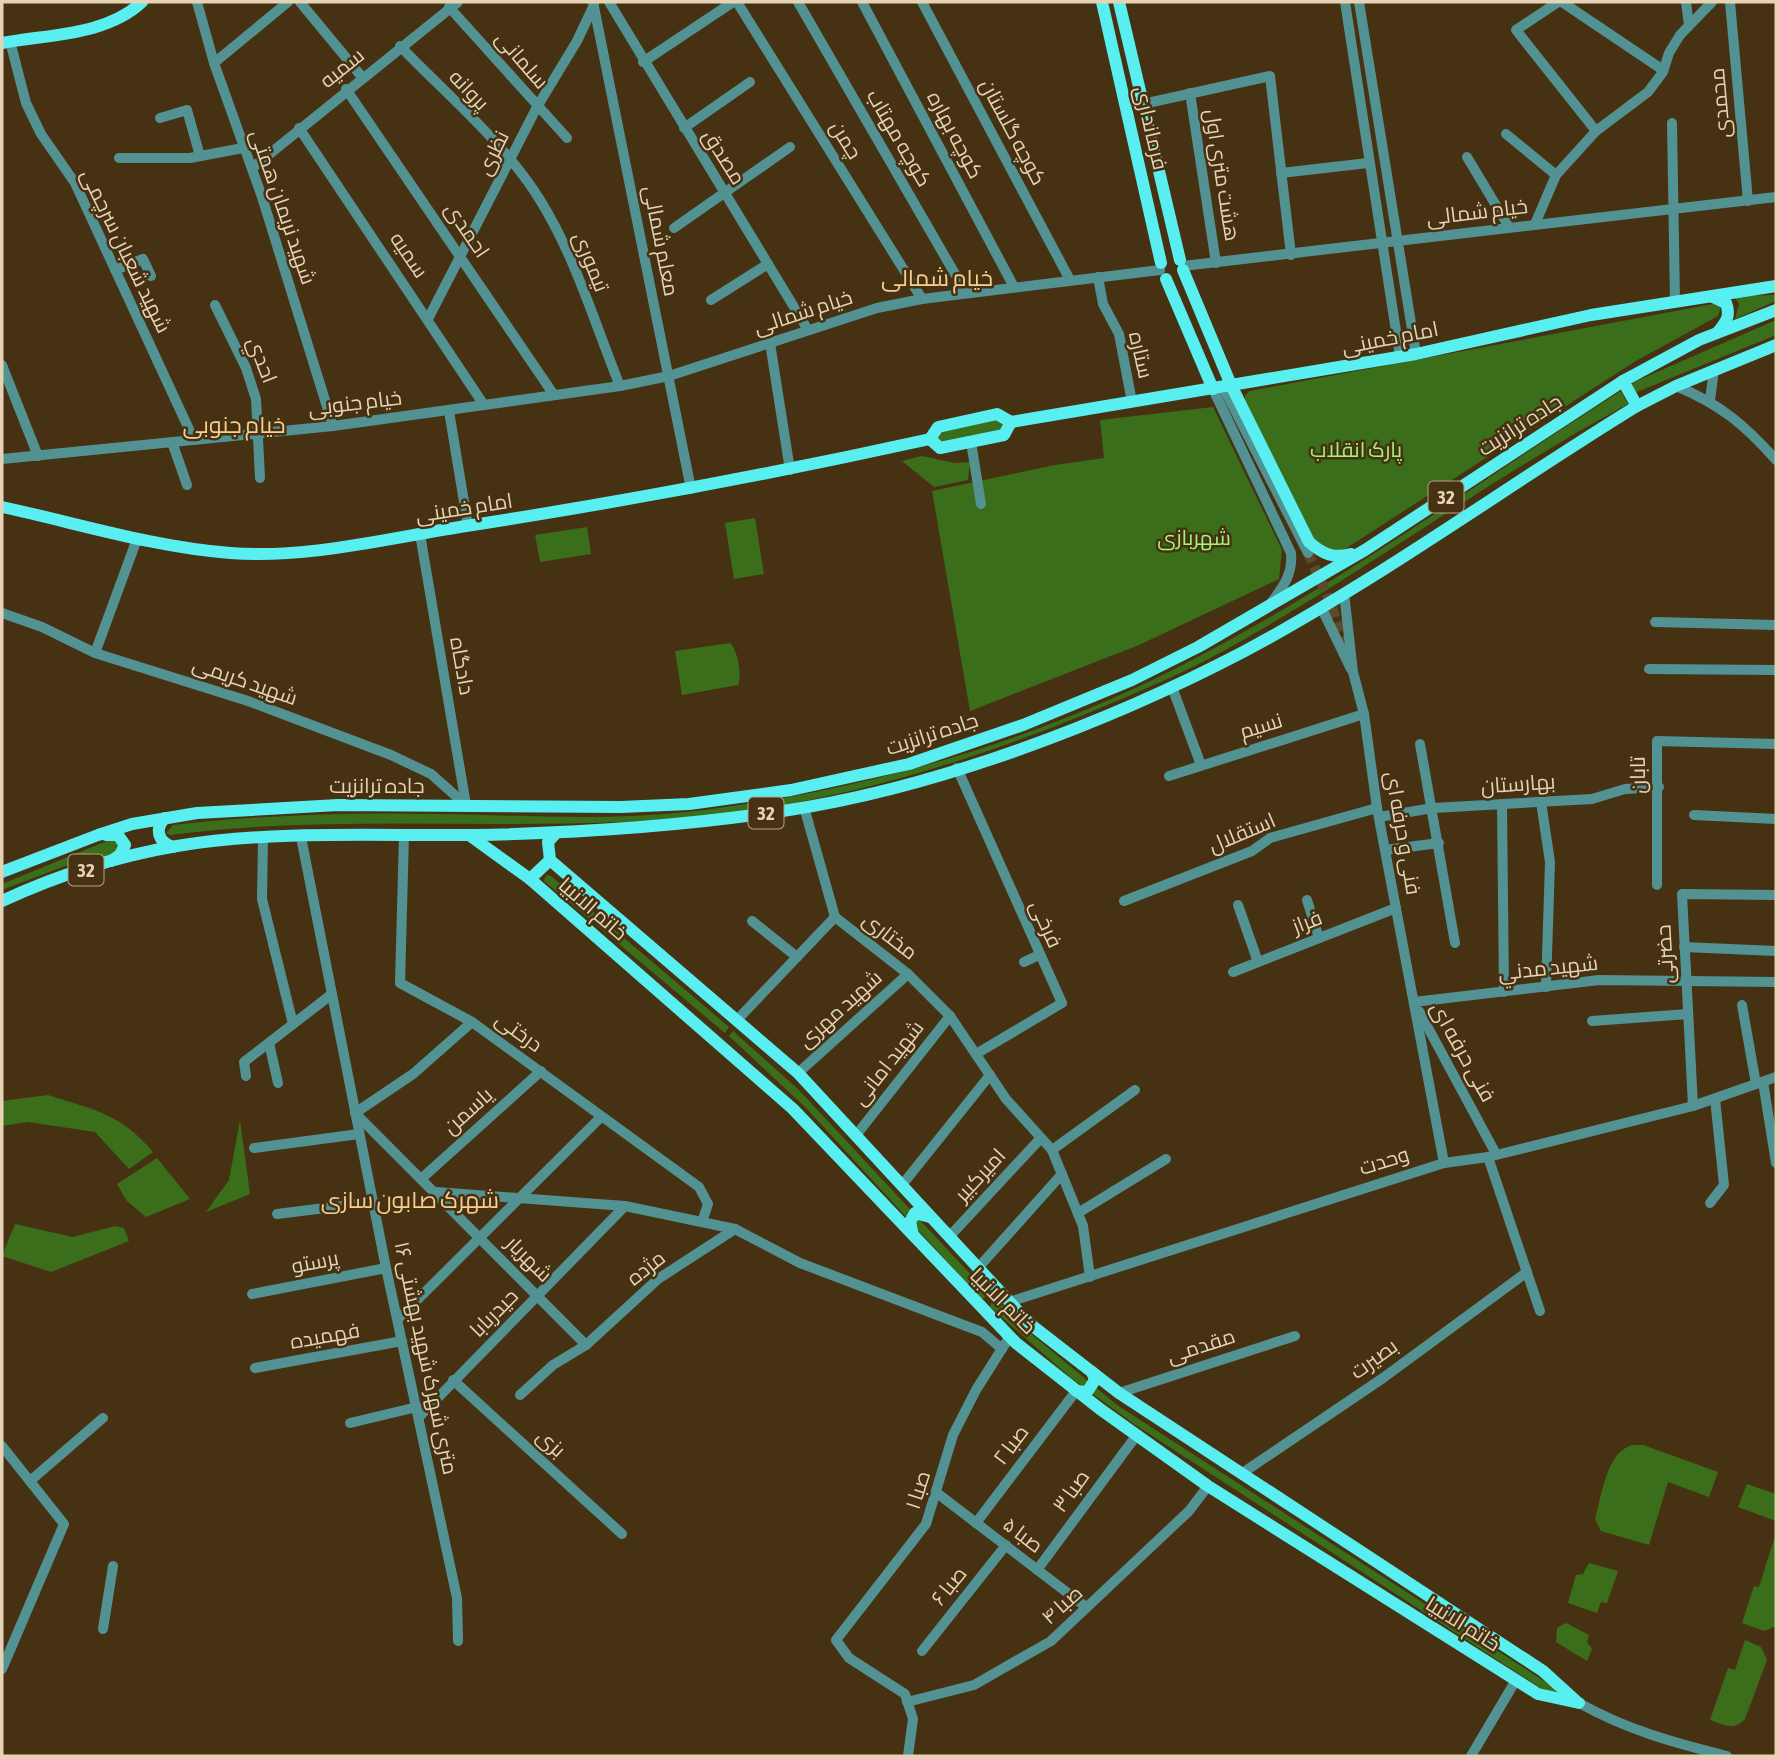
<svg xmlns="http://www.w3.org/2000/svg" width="1778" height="1758" viewBox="0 0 1778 1758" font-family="'Asap Condensed',Cairo,sans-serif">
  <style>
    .green { fill: #3a6e1b }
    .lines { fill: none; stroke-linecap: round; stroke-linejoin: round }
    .minor-tunnel { stroke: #5e4a2a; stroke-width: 10; stroke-dasharray: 10 5; stroke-linecap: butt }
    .minor { stroke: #529293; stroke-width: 10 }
    .major { stroke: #59eff0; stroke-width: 12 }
    .labels { text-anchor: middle; stroke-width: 5; stroke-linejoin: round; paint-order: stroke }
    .shield { fill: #463212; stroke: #b6a283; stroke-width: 2 }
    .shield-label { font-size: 19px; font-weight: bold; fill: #e6d2b4 }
    .street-label { font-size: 21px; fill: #e6d2b4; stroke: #463212 }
    .park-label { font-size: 21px; fill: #a2f478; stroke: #463212 }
    .neighbourhood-label { font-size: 23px; fill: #f8ce91; stroke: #463212 }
  </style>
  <rect width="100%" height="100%" fill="#463212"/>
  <!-- green -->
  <g class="green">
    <path d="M1776 295V301L1735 319 1739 304 1734 296Z"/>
    <path d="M1713 304 1721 307 1718 316 1634 362 1342 551 1334 552 1312 538 1245 403V395L1250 391Z"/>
    <path d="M1776 320V335L1632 394 1631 385 1634 382Z"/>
    <path d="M1621 391 1628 404C1490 478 1364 573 1227 649 1184 673 1138 692 1093 711 982 757 867 793 748 811 556 838 362 810 170 835L166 833 173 825C261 815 349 812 438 814 521 815 604 821 687 812 862 792 1036 742 1192 660 1342 583 1479 481 1621 391Z"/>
    <path d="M1213 407 1282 550 1279 579 1139 645 970 711 932 491 1055 465 1104 458 1100 420Z"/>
    <path d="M997 417 1007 429 941 445 934 434Z"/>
    <path d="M922 456 955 463 970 462 968 480 934 487 902 461Z"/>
    <path d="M755 518 764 574 734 579 725 523Z"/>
    <path d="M587 527 591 554 540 562 535 535Z"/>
    <path d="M730 643C738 651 742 675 738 685L682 695 675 651Z"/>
    <path d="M117 840 120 847 111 855 65 866 2 890V884L107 841Z"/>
    <path d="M546 875 551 876 729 1027 725 1033 544 881Z"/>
    <path d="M733 1031 798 1089 987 1292 986 1297 982 1299 978 1295 806 1108 729 1036Z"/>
    <path d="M48 1095C94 1110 120 1113 153 1152L129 1169 95 1132 28 1122 2 1126V1101Z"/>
    <path d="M240 1120 250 1194 206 1212 229 1180Z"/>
    <path d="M157 1158 190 1199 146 1217 126 1200 117 1184Z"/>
    <path d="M15 1224 73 1237 115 1226 124 1228 129 1241 51 1272 2 1256Z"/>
    <path d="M992 1300H998L1024 1328 1117 1405 1555 1688 1556 1694H1550L1134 1424 1071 1378 990 1307Z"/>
    <path d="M1633 1445H1643L1718 1472 1709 1497 1668 1482 1649 1545 1601 1531 1595 1519C1602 1496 1606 1451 1633 1445Z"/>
    <path d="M1747 1484 1776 1494V1521L1738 1507Z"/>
    <path d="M1776 1533V1626L1764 1631 1742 1623 1754 1586 1759 1587Z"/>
    <path d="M1589 1563 1618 1571 1607 1603 1601 1602 1597 1613 1568 1603 1576 1575 1583 1574Z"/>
    <path d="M1566 1623 1589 1635 1587 1642 1592 1649 1587 1661 1556 1642 1557 1628Z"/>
    <path d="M1745 1640 1761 1647 1767 1660 1745 1719C1734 1731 1724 1725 1710 1720L1728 1668 1735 1670Z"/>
  </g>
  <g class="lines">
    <!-- minor-tunnel -->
    <path class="minor-tunnel" d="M1308 553 1332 606 1347 654"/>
    <!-- minor -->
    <g class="minor">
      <path d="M197 2 214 63 262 197 333 426"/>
      <path d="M300 2 362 77"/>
      <path d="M593 2 691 489"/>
      <path d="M609 2 808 330"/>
      <path d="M737 2 922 299"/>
      <path d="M798 2 966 293"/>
      <path d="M862 2 1014 287"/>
      <path d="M922 2 1070 280"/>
      <path d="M1345 2 1400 357"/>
      <path d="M1359 2 1416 354"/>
      <path d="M1558 2 1516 30 1596 131"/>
      <path d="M1562 2 1663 70"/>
      <path d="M1686 2 1689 26"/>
      <path d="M1730 2 1748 201"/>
      <path d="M449 7 567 138"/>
      <path d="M10 41 26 103 41 134 75 183 194 440"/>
      <path d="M400 46C447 95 504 142 540 200 575 256 595 324 620 386"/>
      <path d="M643 62 733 2"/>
      <path d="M214 63 288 2"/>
      <path d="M346 89 554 395"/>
      <path d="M1190 93 1216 263"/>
      <path d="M1143 104 1270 76 1291 255"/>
      <path d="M160 118 187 110 200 156"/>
      <path d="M1672 123 1675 302"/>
      <path d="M299 128 484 405"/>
      <path d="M684 128 750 82"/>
      <path d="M1506 134 1556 175"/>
      <path d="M1467 157 1509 227"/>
      <path d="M119 158H190L243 148"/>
      <path d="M252 168 458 2"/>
      <path d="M1281 173 1368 163"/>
      <path d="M1535 224 1556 175 1596 131 1648 92 1663 72 1669 53 1680 35 1712 2"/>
      <path d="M674 228 790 147"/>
      <path d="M1183 266 1776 197"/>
      <path d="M115 270 143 259 151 276"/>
      <path d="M1098 277 1103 304 1119 334 1132 402"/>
      <path d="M711 300 768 264"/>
      <path d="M215 305 246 368 256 399 260 478"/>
      <path d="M428 319 537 107 577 41 594 5"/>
      <path d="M770 343 790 470"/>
      <path d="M2 365 38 456"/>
      <path d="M1676 386C1720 404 1745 425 1776 460"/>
      <path d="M1223 387 1308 553"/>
      <path d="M1213 389 1291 553C1293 574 1283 587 1271 603"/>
      <path d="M1710 400 1714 370"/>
      <path d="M449 411 468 526"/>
      <path d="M172 442 187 485"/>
      <path d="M971 442 981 504"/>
      <path d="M2 459 333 426 620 386 669 376 877 308 922 299 1160 270"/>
      <path d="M420 534 466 805"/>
      <path d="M1344 593 1353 672 1364 714 1377 808 1444 1163"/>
      <path d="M1321 607 1351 669"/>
      <path d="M2 613 42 627 95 653 248 701 391 755 431 774 466 805"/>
      <path d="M1655 622 1776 625"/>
      <path d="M95 653 137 539"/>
      <path d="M1649 669 1776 670"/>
      <path d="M1172 687 1201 765"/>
      <path d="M1420 744 1455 943"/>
      <path d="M957 768 1062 1003 976 1054"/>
      <path d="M1169 776 1364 714"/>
      <path d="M1541 802 1550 862 1546 987"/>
      <path d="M1502 805 1504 992"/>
      <path d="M804 807 835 917 908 974 950 1016 1006 1099 1052 1150 1083 1226 1090 1277"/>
      <path d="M1694 815 1776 819"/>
      <path d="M1379 817 1433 808 1592 799 1625 789 1659 787"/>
      <path d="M404 835 400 983 472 1022 699 1187 708 1204 702 1222"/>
      <path d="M301 837 386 1268 457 1598 458 1641"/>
      <path d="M263 838 262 899 293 1024"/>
      <path d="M1385 850 1439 843"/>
      <path d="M1657 885V741L1776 744"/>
      <path d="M1307 900 1319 938"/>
      <path d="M1124 901 1252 851 1270 838 1377 808"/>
      <path d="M1238 905 1258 962"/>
      <path d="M752 921 797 957"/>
      <path d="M1684 947 1776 951"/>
      <path d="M1024 962 1039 955"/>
      <path d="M1233 972 1396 908"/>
      <path d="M1414 1002 1599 980 1776 982"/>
      <path d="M1742 1005 1756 1084"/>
      <path d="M1419 1011 1496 1154"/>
      <path d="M737 1020 835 917"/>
      <path d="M1592 1021 1688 1014"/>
      <path d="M472 1022 413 1074 355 1113 586 1345"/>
      <path d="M269 1043 278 1083"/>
      <path d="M798 1073 908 974"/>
      <path d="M246 1076 244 1062 332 994"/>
      <path d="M1763 1082 1776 1163"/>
      <path d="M1693 1106 1682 894 1776 895"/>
      <path d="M857 1134 950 1016"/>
      <path d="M254 1148 359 1134"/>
      <path d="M1052 1150 1135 1090"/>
      <path d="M1488 1157 1540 1311"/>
      <path d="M421 1179 541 1071"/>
      <path d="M902 1185 990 1075"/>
      <path d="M436 1192 625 1206 735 1229 800 1263 982 1332 1002 1349"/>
      <path d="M1710 1203 1724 1185 1715 1099"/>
      <path d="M1078 1213 1166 1159"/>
      <path d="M277 1214 373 1202"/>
      <path d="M949 1237 1040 1139"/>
      <path d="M977 1269 1062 1174"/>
      <path d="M252 1294 386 1268"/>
      <path d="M1009 1302 1444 1163 1488 1157 1693 1106 1776 1077"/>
      <path d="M398 1319 601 1117"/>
      <path d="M255 1368 402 1341"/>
      <path d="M453 1380 622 1534"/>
      <path d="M1119 1393 1295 1336"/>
      <path d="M520 1395 553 1365 586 1345 658 1279 735 1229"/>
      <path d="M419 1417 625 1206"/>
      <path d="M350 1423 417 1407"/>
      <path d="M2 1446 64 1524 2 1669"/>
      <path d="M1241 1474 1383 1378 1527 1272"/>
      <path d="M30 1481 103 1418"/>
      <path d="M937 1493 1086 1607"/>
      <path d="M976 1523 1076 1391"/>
      <path d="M1037 1570 1136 1436"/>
      <path d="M103 1629 113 1566"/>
      <path d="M922 1651 1006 1545"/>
      <path d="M907 1702 974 1685 1051 1641 1189 1511 1208 1486"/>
      <path d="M1579 1703C1627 1730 1675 1743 1727 1756"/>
      <path d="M908 1756 913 1719 905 1694 849 1658 836 1640 926 1524 953 1435 976 1390 1010 1336"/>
      <path d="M1471 1756 1516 1680"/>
    </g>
    <!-- major -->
    <g class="major">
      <path d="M1102 2 1161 263"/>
      <path d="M1119 2 1180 260"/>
      <path d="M2 43C48 34 106 36 142 2"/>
      <path d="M1183 270 1231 385 1309 542C1323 554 1333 559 1351 554"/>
      <path d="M1166 279 1213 389"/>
      <path d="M1713 297 1726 303C1731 316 1726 322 1718 332"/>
      <path d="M1623 381 1637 406"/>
      <path d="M997 414 1011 422 1004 435 940 448 930 439 938 427Z"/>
      <path d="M1011 422 1416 354 1591 315 1776 286"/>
      <path d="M2 507C77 523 152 547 230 553 308 559 389 538 466 526 622 502 776 473 930 439"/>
      <path d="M165 818C154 829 158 842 173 847"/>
      <path d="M556 833 548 842 550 860 798 1073 1030 1324 1119 1393 1543 1671 1576 1701"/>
      <path d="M106 835H118L125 845 120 855 111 861"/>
      <path d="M469 835 530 879 793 1109 1016 1343 1100 1409 1208 1486 1538 1694 1579 1703"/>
      <path d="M2 872 98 835 132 824 197 813 338 805 621 807 689 804 791 790 909 764 1023 725 1132 680 1198 647 1365 550 1623 381 1699 340 1776 310"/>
      <path d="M530 879 550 860"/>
      <path d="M2 901C56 876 118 856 177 846 275 830 376 836 475 835 580 833 685 826 789 810 939 787 1109 722 1243 652 1380 579 1505 487 1637 406L1676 386 1776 345"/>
      <path d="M913 1235 910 1222 915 1213 930 1217"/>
      <path d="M1076 1391 1087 1392 1095 1380 1092 1372"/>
    </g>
  </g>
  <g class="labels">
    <!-- shield labels -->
    <g class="shield">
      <rect x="1428.5" y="481.5" width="35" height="31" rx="5"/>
      <rect x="748.5" y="797.5" width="35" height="31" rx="5"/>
      <rect x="68.5" y="854.5" width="35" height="31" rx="5"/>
    </g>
    <g class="shield-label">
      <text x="1446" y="504">32</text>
      <text x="766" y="820">32</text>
      <text x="86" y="877">32</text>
    </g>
    <!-- street labels -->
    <g class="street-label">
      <text transform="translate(522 60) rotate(49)" y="7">سلمانی</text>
      <text transform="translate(342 68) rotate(-39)" y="7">سمیه</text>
      <text transform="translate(469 90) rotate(46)" y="7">پروانه</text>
      <text transform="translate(1720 103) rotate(-95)" y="7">محمدی</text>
      <text transform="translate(1151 128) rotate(77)" y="7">فرمانداری</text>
      <text transform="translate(1013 132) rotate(62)" y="7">کوچه گلستان</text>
      <text transform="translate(955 135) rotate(62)" y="7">کوچه بهاره</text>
      <text transform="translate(899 138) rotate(60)" y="7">کوچه مهتاب</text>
      <text transform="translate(846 140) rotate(58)" y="7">چمن</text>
      <text transform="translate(493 153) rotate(-64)" y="7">نظری</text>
      <text transform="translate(724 157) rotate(58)" y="7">مصدق</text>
      <text transform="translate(1222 175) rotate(81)" y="7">هشت متری اول</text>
      <text transform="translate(283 207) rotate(71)" y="7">شهید نریمان همتی</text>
      <text transform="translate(1477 212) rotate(-7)" y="7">خیام شمالی</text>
      <text transform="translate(467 230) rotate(56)" y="7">احمدی</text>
      <text transform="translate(661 241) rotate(79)" y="7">معلم شمالی</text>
      <text transform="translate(126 251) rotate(64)" y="7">شهید شعبان سرچمی</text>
      <text transform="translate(409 255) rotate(56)" y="7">سميه</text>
      <text transform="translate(591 262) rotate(68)" y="7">تیموری</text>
      <text transform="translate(803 312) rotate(-18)" y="7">خیام شمالی</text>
      <text transform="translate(1390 338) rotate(-11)" y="7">امام خمینی</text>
      <text transform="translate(1141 355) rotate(77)" y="7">ستاره</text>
      <text transform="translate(262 360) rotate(69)" y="7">احدي</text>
      <text transform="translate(355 403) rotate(-7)" y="7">خیام جنوبی</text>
      <text transform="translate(1520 425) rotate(-33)" y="7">جاده ترانزیت</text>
      <text transform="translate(464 508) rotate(-9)" y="7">امام خمینی</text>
      <text transform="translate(462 666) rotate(80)" y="7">دادگاه</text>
      <text transform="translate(245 681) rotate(19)" y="7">شهید کریمی</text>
      <text transform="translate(1261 726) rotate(-17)" y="7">نسيم</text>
      <text transform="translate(932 734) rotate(-18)" y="7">جاده ترانزیت</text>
      <text transform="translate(1638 775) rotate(-91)" y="7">تابان</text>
      <text transform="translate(1518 784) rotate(-4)" y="7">بهارستان</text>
      <text x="377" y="793">جاده ترانزیت</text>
      <text transform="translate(1242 833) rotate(-23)" y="7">استقلال</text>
      <text transform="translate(1403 833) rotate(80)" y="7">فنی و حرفه ای</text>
      <text transform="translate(593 909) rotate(41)" y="7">خاتم الانبیا</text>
      <text transform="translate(1307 922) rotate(-21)" y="7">فراز</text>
      <text transform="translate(1046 924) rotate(66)" y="7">فرخی</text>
      <text transform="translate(890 936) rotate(38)" y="7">مختاری</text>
      <text transform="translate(1665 954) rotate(-93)" y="7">حضرتی</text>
      <text transform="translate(1548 968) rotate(-6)" y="7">شهيد مدني</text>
      <text transform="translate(840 1009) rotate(-42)" y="7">شهید مهری</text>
      <text transform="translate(519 1032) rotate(36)" y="7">درختی</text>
      <text transform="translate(1463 1052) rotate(61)" y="7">فنی حرفه ای</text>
      <text transform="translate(888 1063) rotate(-52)" y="7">شهید امانی</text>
      <text transform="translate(468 1111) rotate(-42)" y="7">یاسمن</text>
      <text transform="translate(1384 1161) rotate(-17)" y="7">وحدت</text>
      <text transform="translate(980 1175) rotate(-47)" y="7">امیرکبیر</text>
      <text transform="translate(529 1259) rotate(45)" y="7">شهریار</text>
      <text transform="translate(315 1262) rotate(-11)" y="7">پرستو</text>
      <text transform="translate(646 1268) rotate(-38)" y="7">مژده</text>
      <text transform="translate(1003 1301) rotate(45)" y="7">خاتم الانبیا</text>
      <text transform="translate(494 1313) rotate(-45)" y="7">حیدربابا</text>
      <text transform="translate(325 1336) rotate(-10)" y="7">فهمیده</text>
      <text transform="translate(1201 1346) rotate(-18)" y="7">مقدمی</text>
      <text transform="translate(426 1358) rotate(78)" y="7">۱۶ متری شهرک شهيد بهشتی</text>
      <text transform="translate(1374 1359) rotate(-36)" y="7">بصيرت</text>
      <text transform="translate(551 1443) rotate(42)" y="7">بزی</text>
      <text transform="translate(1011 1445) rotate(-53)" y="7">صبا ۲</text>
      <text transform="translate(918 1490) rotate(-72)" y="7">صبا ۱</text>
      <text transform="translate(1071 1491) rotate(-54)" y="7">صبا ۳</text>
      <text transform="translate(1023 1535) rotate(37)" y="7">صبا ۵</text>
      <text transform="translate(949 1586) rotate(-51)" y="7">صبا ۶</text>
      <text transform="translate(1062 1605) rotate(-42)" y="7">صبا ۴</text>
      <text transform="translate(1463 1624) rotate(32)" y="7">خاتم الانبیا</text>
    </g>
    <!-- park labels -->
    <g class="park-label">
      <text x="1356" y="457">پارک انقلاب</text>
      <text x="1194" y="545">شهربازی</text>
    </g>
    <!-- neighbourhood labels -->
    <g class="neighbourhood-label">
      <text x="937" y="286">خیام شمالی</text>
      <text x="234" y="433">خیام جنوبی</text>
      <text x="410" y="1208">شهرک صابون سازی</text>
    </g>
  </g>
  <!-- border -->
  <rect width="1778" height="1758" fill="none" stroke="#e6d2b4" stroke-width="7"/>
</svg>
